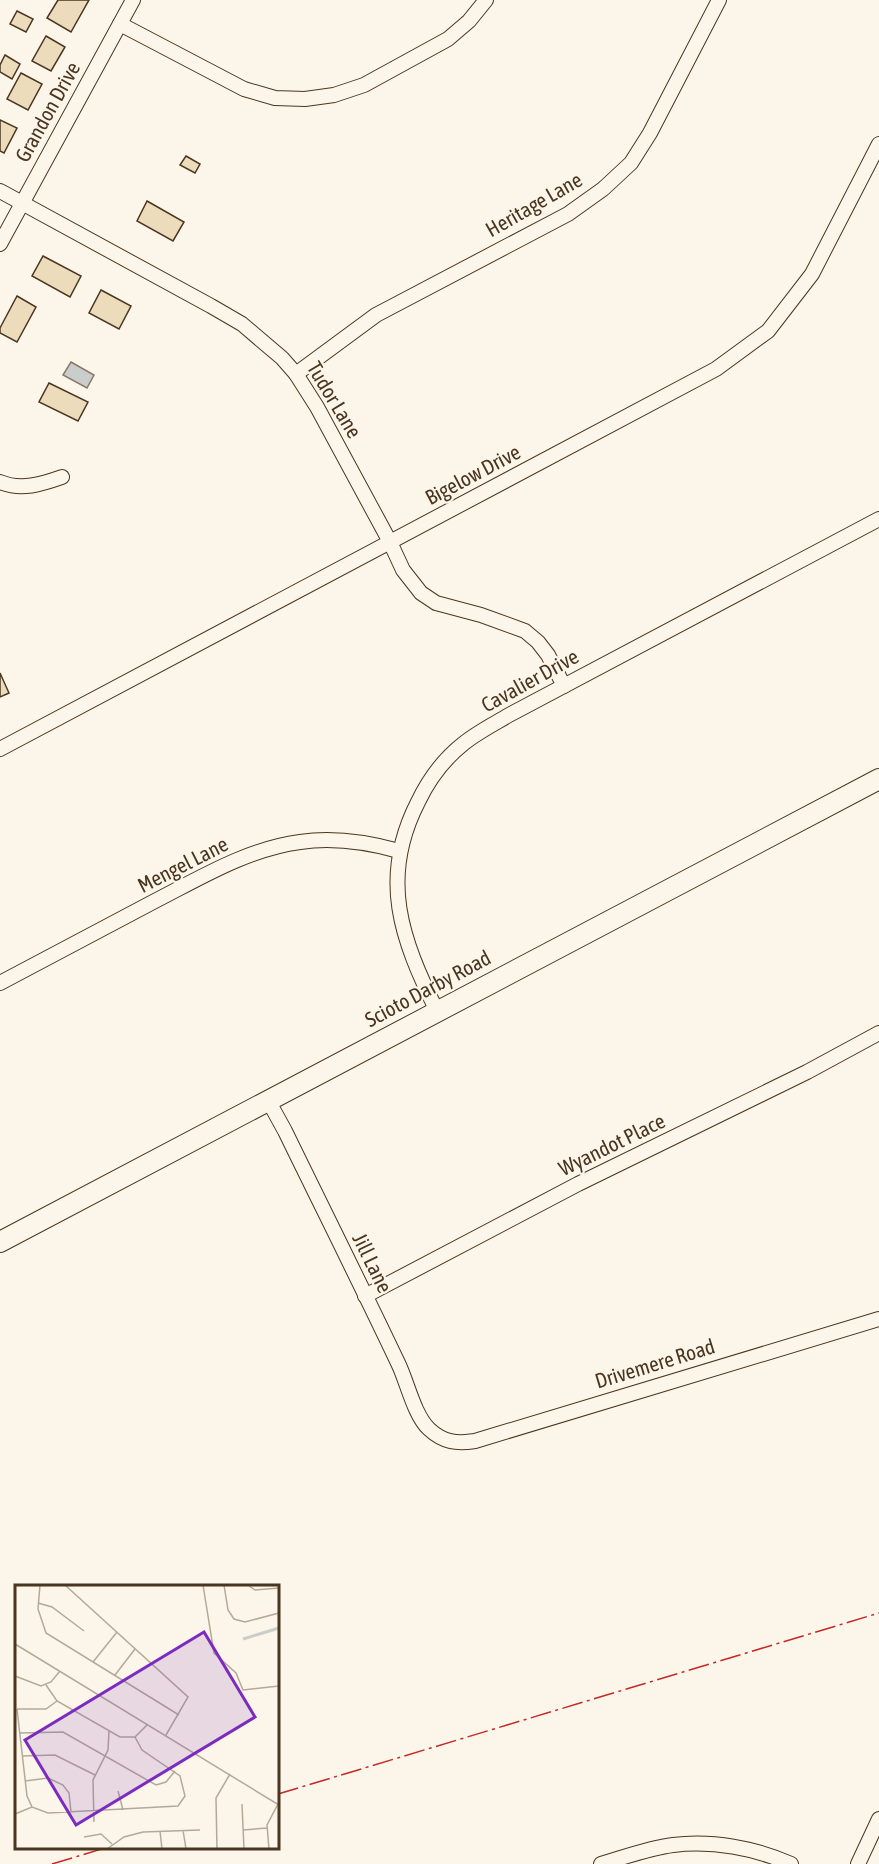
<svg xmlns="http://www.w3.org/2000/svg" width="879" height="1864" viewBox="0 0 879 1864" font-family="'Asap Condensed',sans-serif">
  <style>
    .water { fill: #c9cecd; stroke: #887966; stroke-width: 1.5 }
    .building { fill: #ecdcbc; stroke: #4a3520; stroke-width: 1.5 }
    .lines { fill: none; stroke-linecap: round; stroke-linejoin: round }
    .minor-casing { stroke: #4a3520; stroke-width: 16 }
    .secondary-casing { stroke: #4a3520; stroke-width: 22 }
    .minor { stroke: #fbf6e9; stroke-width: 14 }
    .secondary { stroke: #fbf6e9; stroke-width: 20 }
    .power { stroke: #c62828; stroke-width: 1.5; stroke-dasharray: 21 4.5 3 4.5; stroke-linecap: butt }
    .labels { text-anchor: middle; stroke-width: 4.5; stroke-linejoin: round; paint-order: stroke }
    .street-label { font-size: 21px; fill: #4a3520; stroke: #fbf6e9 }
    .inset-river { fill: none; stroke: #c9cecd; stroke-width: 3 }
    .inset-road { fill: none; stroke: #b4a999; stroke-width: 1.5 }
    .view { fill: #7b2cbf; fill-opacity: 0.15; stroke: #7b2cbf; stroke-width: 3 }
    .inset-edge { fill: none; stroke: #4a3520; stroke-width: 3 }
  </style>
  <rect width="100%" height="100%" fill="#fbf6e9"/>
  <!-- water -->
  <path class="water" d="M71 362 94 375 87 388 63 375Z"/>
  <!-- building -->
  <g class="building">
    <path d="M58 0H89L71 32 47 18Z"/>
    <path d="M17 11 33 19 26 32 10 24Z"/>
    <path d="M46 36 65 47 51 71 32 61Z"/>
    <path d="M5 55 20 64 12 79 0 72V65Z"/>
    <path d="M21 73 42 84 28 110 7 99Z"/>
    <path d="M0 120 17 128 4 153 0 151Z"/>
    <path d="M186 156 200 164 195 173 180 165Z"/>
    <path d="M147 201 184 222 173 241 137 221Z"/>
    <path d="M43 256 81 276 70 297 32 276Z"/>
    <path d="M101 290 131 306 119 329 89 313Z"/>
    <path d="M17 296 36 307 17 342 0 333V328Z"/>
    <path d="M49 383 88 402 78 421 39 402Z"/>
    <path d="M0 673 9 693 0 697Z"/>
  </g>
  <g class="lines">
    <!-- minor casing -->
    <g class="minor-casing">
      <g id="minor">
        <path d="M120 24 244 89 275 98 305 99 334 95 364 85 448 39 469 21 486 0"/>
        <path d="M0 191 211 306 242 324 282 358 296 374 317 407 390 542 403 570 421 593 436 603 481 615 525 631 538 642 548 655 564 686"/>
        <path d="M0 244 133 0"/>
        <path d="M296 374 376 315 568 214 603 189 631 163 650 133 719 0"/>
        <path d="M0 482C21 491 42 484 62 477"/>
        <path d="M0 749 716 369 768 331 812 274 879 144"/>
        <path d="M0 983C51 956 102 929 153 902 200 878 247 849 300 842 333 837 367 842 399 851"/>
        <path d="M437 1011C401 939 379 878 418 802 428 781 444 759 463 744 476 733 494 724 509 715L879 519"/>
        <path d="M269 1102 285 1131C323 1209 361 1285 398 1363 407 1381 414 1415 429 1429 443 1442 456 1444 475 1441L879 1319"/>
        <path d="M365 1296 578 1184 807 1072 879 1033"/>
        <path d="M601 1864C625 1857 649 1848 673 1845 712 1840 755 1848 791 1864"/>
        <path d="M858 1864 879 1819"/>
      </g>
    </g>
    <!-- secondary casing -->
    <g class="secondary-casing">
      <path id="secondary" d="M0 1242 879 779"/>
    </g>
    <!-- minor -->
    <use href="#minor" class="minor"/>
    <!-- secondary -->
    <use href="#secondary" class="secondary"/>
    <!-- power -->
    <g class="power">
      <path d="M278 1794 879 1613"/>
      <path d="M52 1864 105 1848"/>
    </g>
  </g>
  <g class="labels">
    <!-- street labels -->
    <g class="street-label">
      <text transform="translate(48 112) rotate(-61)" y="7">Grandon Drive</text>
      <text transform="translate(534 205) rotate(-30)" y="7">Heritage Lane</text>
      <text transform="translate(334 400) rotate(59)" y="7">Tudor Lane</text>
      <text transform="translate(473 475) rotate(-28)" y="7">Bigelow Drive</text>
      <text transform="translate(530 681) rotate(-29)" y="7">Cavalier Drive</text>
      <text transform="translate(183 865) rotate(-27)" y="7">Mengel Lane</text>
      <text transform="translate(428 989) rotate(-28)" y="7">Scioto Darby Road</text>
      <text transform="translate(612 1145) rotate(-26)" y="7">Wyandot Place</text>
      <text transform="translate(372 1263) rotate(64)" y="7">Jill Lane</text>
      <text transform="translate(655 1364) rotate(-17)" y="7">Drivemere Road</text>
    </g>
  </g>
  <!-- overview -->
  <g transform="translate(15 1585)">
    <rect width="264" height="264" fill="#fbf6e9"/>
    <path class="inset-river" d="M228 54 264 43"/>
    <path class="inset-road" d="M25 0 23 24 31 48 164 130M50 0 173 112 151 150M188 0 199 68 221 88 228 105 264 101M209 0 213 25 219 34 230 37 264 28M233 0 240 5 264 3M23 18 37 22 69 46M0 59 264 220M78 77 102 47M100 90 120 64M0 91 26 101 36 97 45 86M31 100 42 116 105 152H120L133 139M2 124 12 211 17 222M2 124H31L42 116M5 148 48 147 141 200 151 197 160 186M7 171 40 170 80 190M10 196 33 193 48 200 54 208 56 227M103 206 108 225M227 219 229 264M0 229 17 222 33 228 163 221 170 211 165 191 127 165 120 152M79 237 78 195 93 165 94 146M168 245 171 264M228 245 252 243M145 246 147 264M69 252 86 249 97 259M92 264 109 252 128 247 185 245M202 264 201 213 215 189M254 264 252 240 263 219"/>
    <path class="view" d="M189 47 240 132 61 240 10 155Z"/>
    <rect width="264" height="264" class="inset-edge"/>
  </g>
</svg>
